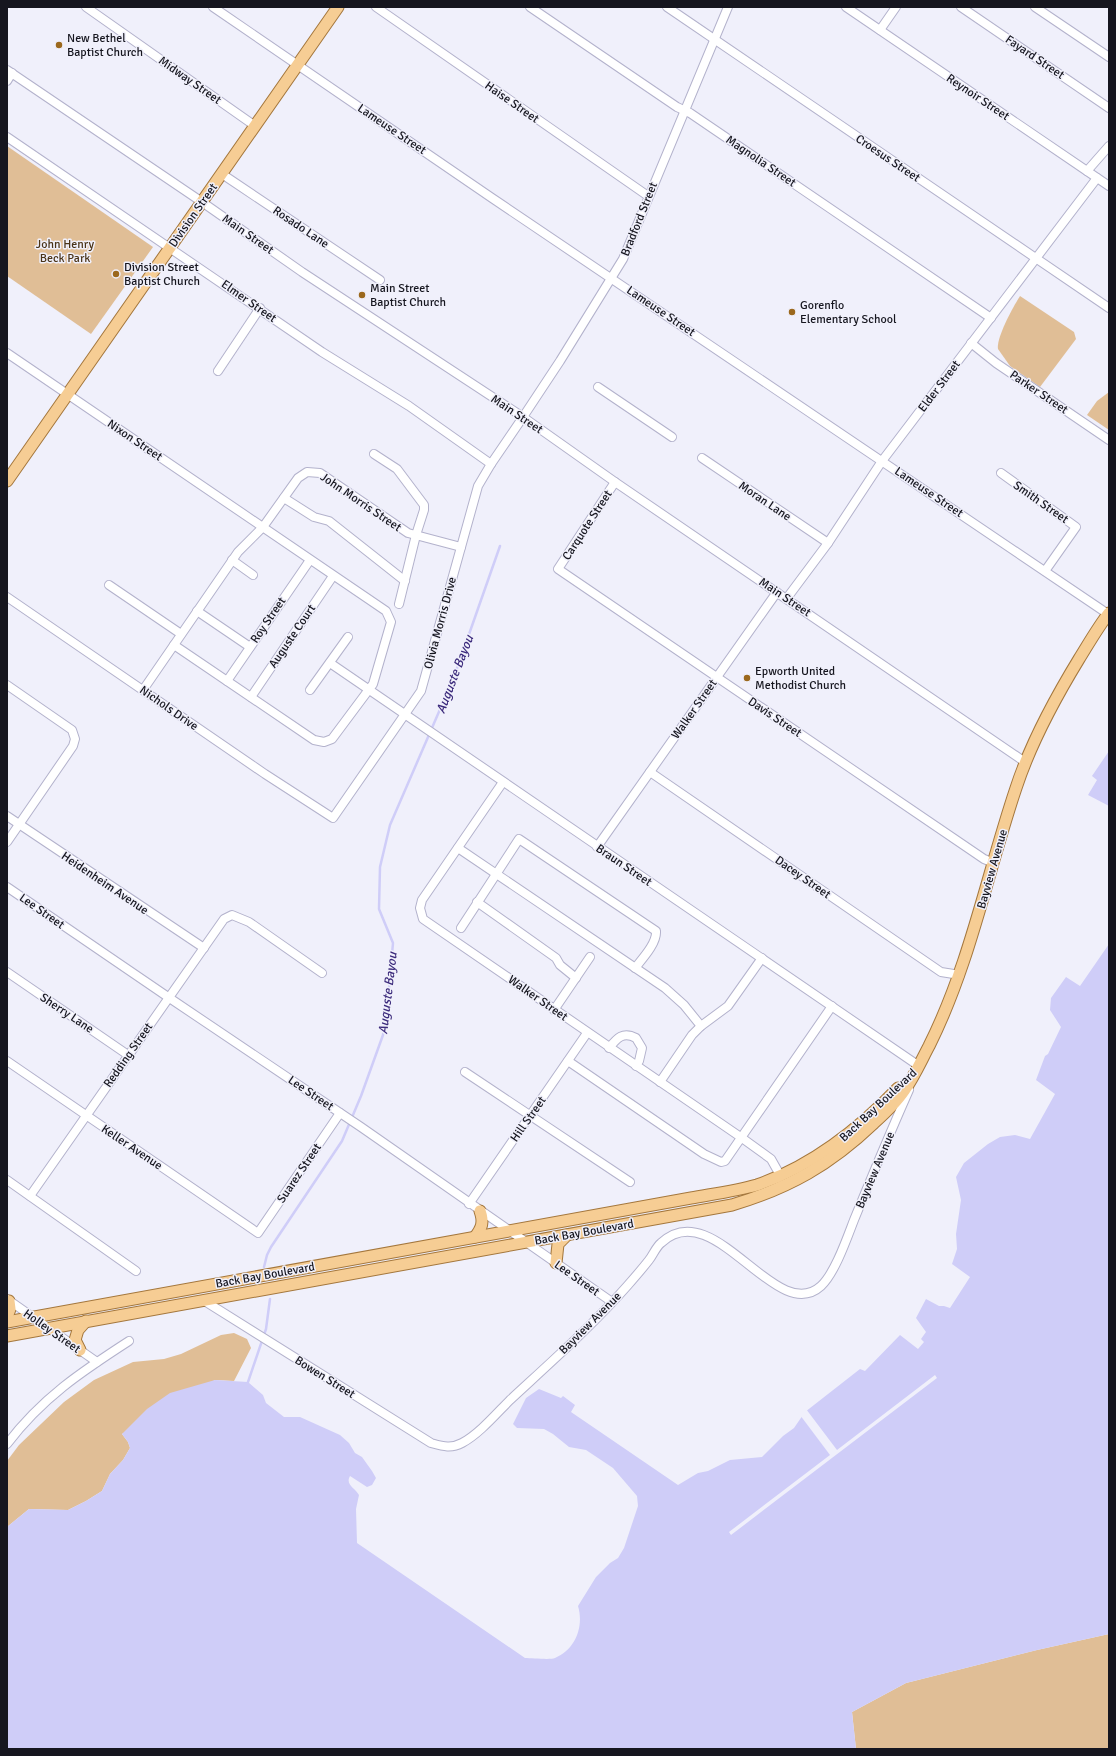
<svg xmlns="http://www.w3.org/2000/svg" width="1116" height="1756" viewBox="0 0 1116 1756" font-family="Signika,sans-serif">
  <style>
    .green { fill: #e0be96 }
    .water { fill: #cfcdf8 }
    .pier { fill: #f0f0fb }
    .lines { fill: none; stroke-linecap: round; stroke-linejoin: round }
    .stream { stroke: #cfcdf8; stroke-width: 2.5 }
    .minor-casing { stroke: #b3b2cc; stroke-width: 10 }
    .major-casing { stroke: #a4773d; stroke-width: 13 }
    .minor { stroke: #fff; stroke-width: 8 }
    .major { stroke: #f6cd94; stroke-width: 11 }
    .poi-dot { fill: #9b681d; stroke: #f0f0fb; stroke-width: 1.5 }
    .labels { text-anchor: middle; stroke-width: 3; stroke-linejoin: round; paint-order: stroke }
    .poi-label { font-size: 12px; fill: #16161f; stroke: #f0f0fb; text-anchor: start }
    .street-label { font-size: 12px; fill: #16161f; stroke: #f0f0fb }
    .park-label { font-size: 12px; fill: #4a3418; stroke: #f0f0fb }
    .water-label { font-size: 13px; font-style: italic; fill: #3c2b7c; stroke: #f0f0fb }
  </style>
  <rect width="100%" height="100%" fill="#f0f0fb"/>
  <!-- green -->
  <g class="green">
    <path d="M7 146 153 247 91 334 7 276Z"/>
    <path d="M1020 296 1074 332 1076 339 1040 387 1010 366 998 349C996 338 1013 307 1020 296Z"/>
    <path d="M1109 392V430L1087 415 1097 401Z"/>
    <path d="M234 1333 247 1339 251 1348 234 1381 215 1380 122 1434 128 1442 130 1448 123 1460 110 1474 102 1491 86 1501 68 1510 29 1509 7 1527V1461L19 1445 64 1402 94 1380 133 1362 164 1359 181 1354 221 1335Z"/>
    <path d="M1109 1634V1749H856L852 1712 906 1683 1037 1650Z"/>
  </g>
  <!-- water -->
  <g class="water">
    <path d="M1109 751V806L1088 795 1097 780 1092 776Z"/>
    <path d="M1109 944V1634L1037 1650 906 1683 852 1712 856 1749H7V1527L29 1509 68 1510 86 1501 102 1491 110 1474 123 1460 130 1448 128 1442 122 1434 147 1409 170 1393 215 1380 248 1382 263 1395 266 1403 284 1417H300L340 1435 349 1443 355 1453 362 1457 372 1471 376 1478 372 1485 367 1487 350 1476C345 1485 355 1488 359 1495L356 1509 357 1543 525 1658C532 1658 550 1660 555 1658 576 1649 584 1626 578 1606L596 1577 610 1563 618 1558 624 1548 638 1506 637 1496 613 1468 586 1450 569 1447 553 1434 544 1429 517 1428 513 1424 526 1398 539 1389 561 1398 563 1396 575 1405 571 1412 678 1485 698 1473 708 1471 730 1460 762 1457 783 1436 794 1428 805 1412 860 1369 865 1371 900 1335 918 1349 924 1342 921 1339 926 1332 916 1318 926 1299 939 1306H944L950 1308 970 1277 952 1264 957 1249 956 1234 961 1200 956 1177 964 1163 988 1144 1000 1137 1015 1135 1030 1139 1055 1094 1036 1080 1045 1056 1048 1054 1061 1027 1050 1010 1051 998 1066 977 1080 986Z"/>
  </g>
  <!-- pier -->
  <path class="pier" d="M935 1375 937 1378 731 1535 729 1532 830 1455 800 1415 806 1409 837 1450Z"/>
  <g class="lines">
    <!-- stream -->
    <g class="stream">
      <path d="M264 1267 267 1255 271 1247 342 1141 361 1096 383 1035 389 988 393 943 379 909 380 867 390 825 454 677 500 546"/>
      <path d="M248 1382 266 1329 270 1299"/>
    </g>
    <!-- minor casing -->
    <g class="minor-casing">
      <g id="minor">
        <path d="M86 7 255 126"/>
        <path d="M213 7 492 198 1108 614"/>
        <path d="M376 7 648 196"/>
        <path d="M530 7 677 107 690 113 991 318"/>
        <path d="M667 7 1109 308"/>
        <path d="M846 7 1109 186"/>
        <path d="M961 7 1109 108"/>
        <path d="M1035 7 1109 57"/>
        <path d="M880 30 896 7"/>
        <path d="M7 70 202 202 302 272 523 417 615 482 1025 762"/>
        <path d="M7 81 12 73"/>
        <path d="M7 137 322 352 409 406 491 464"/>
        <path d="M1087 171 1109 146"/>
        <path d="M222 174 380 280"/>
        <path d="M971 343 996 363 1109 440"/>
        <path d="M7 353 386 611 391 622 373 684 332 739 324 742 314 740 174 645"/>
        <path d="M218 371 260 308"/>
        <path d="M598 387 672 437"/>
        <path d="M374 454 397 469 424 505V510L416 535 399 604"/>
        <path d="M702 458 828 543"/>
        <path d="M1001 473 1076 527 1045 571"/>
        <path d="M615 482 558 569 984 859 994 863"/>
        <path d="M284 498 314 517 329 521 405 581"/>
        <path d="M232 560 253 575"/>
        <path d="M109 585 181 634"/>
        <path d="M7 597 265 774 333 818 421 691 478 486 491 464 523 417 560 361 623 259 728 7"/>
        <path d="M787 598 828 543 882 461 1097 178"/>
        <path d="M197 611 250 647"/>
        <path d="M330 663 919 1066 917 1071"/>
        <path d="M227 681 310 560"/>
        <path d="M7 685 72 730 75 739 73 746 7 842"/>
        <path d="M143 690 238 552 263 527 298 478 307 472 320 473 408 533 461 547"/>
        <path d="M310 690 348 637"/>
        <path d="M251 697 333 576"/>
        <path d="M650 772 941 972 960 975"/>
        <path d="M503 782 422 900 420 908 423 919 742 1138 771 1159 780 1175"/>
        <path d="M7 816 204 948"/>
        <path d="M597 847 777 592"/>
        <path d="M458 848 665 988 684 1005 701 1026"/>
        <path d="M7 887 168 997 361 1127 612 1302"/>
        <path d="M477 902 556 958 560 965 576 978"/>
        <path d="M461 928 519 839 656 931C657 943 643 958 635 968"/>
        <path d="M7 972 128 1055"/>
        <path d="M554 1010 590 957"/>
        <path d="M609 1048C617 1038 623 1031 636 1038L642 1048 639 1061 636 1066"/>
        <path d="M7 1061 258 1233 340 1113"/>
        <path d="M568 1061 704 1154 721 1162 725 1161 832 1006"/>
        <path d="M465 1072 630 1182"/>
        <path d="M660 1082 692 1035 701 1026 728 1006 762 958"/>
        <path d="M7 1180 136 1271"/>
        <path d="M30 1196 224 919 232 915 249 922 322 973"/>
        <path d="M469 1204 587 1033"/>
        <path d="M7 1299 97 1362"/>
        <path d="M203 1300 431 1443C442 1446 451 1449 462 1443 479 1434 496 1414 510 1400 550 1363 592 1326 628 1285 635 1277 642 1269 649 1260 653 1255 656 1247 661 1243 714 1193 776 1327 821 1286 835 1273 847 1238 854 1220 872 1176 890 1133 909 1090"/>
        <path d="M7 1444C42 1398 81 1372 129 1341"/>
      </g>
    </g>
    <!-- major casing -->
    <g class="major-casing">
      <g id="major">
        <path d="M7 481 338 7"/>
        <path d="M475 1237C482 1228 484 1222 480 1211"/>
        <path d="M556 1263 558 1244 567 1235"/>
        <path d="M7 1317 10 1309 9 1301"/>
        <path d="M7 1322 691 1198C713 1194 736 1191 757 1185 812 1166 858 1130 898 1088"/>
        <path d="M7 1336 732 1205C789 1188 830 1165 874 1123 884 1114 896 1103 904 1091 914 1077 921 1061 929 1046 970 964 987 874 1016 788 1031 742 1054 700 1079 659 1089 643 1098 627 1109 613"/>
        <path d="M80 1350 75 1340 78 1330 86 1321"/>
      </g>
    </g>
    <!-- minor -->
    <use href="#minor" class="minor"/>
    <!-- major -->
    <use href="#major" class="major"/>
  </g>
  <!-- markers -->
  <g class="poi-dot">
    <circle cx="59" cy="45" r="4"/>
    <circle cx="116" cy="274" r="4"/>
    <circle cx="362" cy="295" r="4"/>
    <circle cx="792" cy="312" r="4"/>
    <circle cx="747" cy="678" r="4"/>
  </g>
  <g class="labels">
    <!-- poi labels -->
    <g class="poi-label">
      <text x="67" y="42">New Bethel<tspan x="67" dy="14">Baptist Church</tspan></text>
      <text x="124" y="271">Division Street<tspan x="124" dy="14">Baptist Church</tspan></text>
      <text x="370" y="292">Main Street<tspan x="370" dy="14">Baptist Church</tspan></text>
      <text x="800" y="309">Gorenflo<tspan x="800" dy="14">Elementary School</tspan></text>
      <text x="755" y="675">Epworth United<tspan x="755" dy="14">Methodist Church</tspan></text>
    </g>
    <!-- street labels -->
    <g class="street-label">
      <text transform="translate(1035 57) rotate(34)" y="4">Fayard Street</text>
      <text transform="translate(190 80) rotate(35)" y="4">Midway Street</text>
      <text transform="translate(978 97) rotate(34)" y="4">Reynoir Street</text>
      <text transform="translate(512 102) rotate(35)" y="4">Haise Street</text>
      <text transform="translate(392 129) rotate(34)" y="4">Lameuse Street</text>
      <text transform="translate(888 158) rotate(34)" y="4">Croesus Street</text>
      <text transform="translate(761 161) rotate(34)" y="4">Magnolia Street</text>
      <text transform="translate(193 215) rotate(-55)" y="4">Division Street</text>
      <text transform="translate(639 219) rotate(-68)" y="4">Bradford Street</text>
      <text transform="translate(301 227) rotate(34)" y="4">Rosado Lane</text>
      <text transform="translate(248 234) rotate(35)" y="4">Main Street</text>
      <text transform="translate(249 301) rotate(35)" y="4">Elmer Street</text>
      <text transform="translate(661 311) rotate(34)" y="4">Lameuse Street</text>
      <text transform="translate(939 386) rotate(-53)" y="4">Elder Street</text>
      <text transform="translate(1039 392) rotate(34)" y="4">Parker Street</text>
      <text transform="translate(517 414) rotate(34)" y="4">Main Street</text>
      <text transform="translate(135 440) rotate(34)" y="4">Nixon Street</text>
      <text transform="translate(929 492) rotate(34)" y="4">Lameuse Street</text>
      <text transform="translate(765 501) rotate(34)" y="4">Moran Lane</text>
      <text transform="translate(361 502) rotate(34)" y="4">John Morris Street</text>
      <text transform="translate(1041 502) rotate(35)" y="4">Smith Street</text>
      <text transform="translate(587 525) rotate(-57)" y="4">Carquote Street</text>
      <text transform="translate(785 597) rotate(34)" y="4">Main Street</text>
      <text transform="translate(268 620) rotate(-56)" y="4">Roy Street</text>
      <text transform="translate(440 623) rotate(-75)" y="4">Olivia Morris Drive</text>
      <text transform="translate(292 636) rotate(-56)" y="4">Auguste Court</text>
      <text transform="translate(169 708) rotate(35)" y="4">Nichols Drive</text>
      <text transform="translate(694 709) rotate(-55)" y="4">Walker Street</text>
      <text transform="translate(775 717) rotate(34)" y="4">Davis Street</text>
      <text transform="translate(624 865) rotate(34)" y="4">Braun Street</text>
      <text transform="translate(992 869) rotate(-74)" y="4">Bayview Avenue</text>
      <text transform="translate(803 877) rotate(35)" y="4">Dacey Street</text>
      <text transform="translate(105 883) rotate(34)" y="4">Heidenheim Avenue</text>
      <text transform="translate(42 911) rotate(35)" y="4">Lee Street</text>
      <text transform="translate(538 998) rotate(35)" y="4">Walker Street</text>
      <text transform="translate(67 1013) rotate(34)" y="4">Sherry Lane</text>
      <text transform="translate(128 1055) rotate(-55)" y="4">Redding Street</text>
      <text transform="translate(311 1093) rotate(34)" y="4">Lee Street</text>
      <text transform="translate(878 1105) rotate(-43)" y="4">Back Bay Boulevard</text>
      <text transform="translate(528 1119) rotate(-55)" y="4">Hill Street</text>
      <text transform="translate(132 1147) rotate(34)" y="4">Keller Avenue</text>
      <text transform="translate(875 1170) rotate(-67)" y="4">Bayview Avenue</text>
      <text transform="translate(299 1173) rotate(-56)" y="4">Suarez Street</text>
      <text transform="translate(584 1232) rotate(-10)" y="4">Back Bay Boulevard</text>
      <text transform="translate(265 1275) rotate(-10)" y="4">Back Bay Boulevard</text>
      <text transform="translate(577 1278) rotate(35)" y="4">Lee Street</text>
      <text transform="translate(590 1323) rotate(-45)" y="4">Bayview Avenue</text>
      <text transform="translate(52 1331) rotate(35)" y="4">Holley Street</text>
      <text transform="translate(325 1377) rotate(32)" y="4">Bowen Street</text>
    </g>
    <!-- park labels -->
    <g class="park-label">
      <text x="65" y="248">John Henry<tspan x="65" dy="14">Beck Park</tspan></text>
    </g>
    <!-- water labels -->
    <g class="water-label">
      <text transform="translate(454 674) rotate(-69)" y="5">Auguste Bayou</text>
      <text transform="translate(387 993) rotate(-83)" y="5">Auguste Bayou</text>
    </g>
  </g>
  <!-- border -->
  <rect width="1116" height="1756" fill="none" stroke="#16161f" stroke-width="16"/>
</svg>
